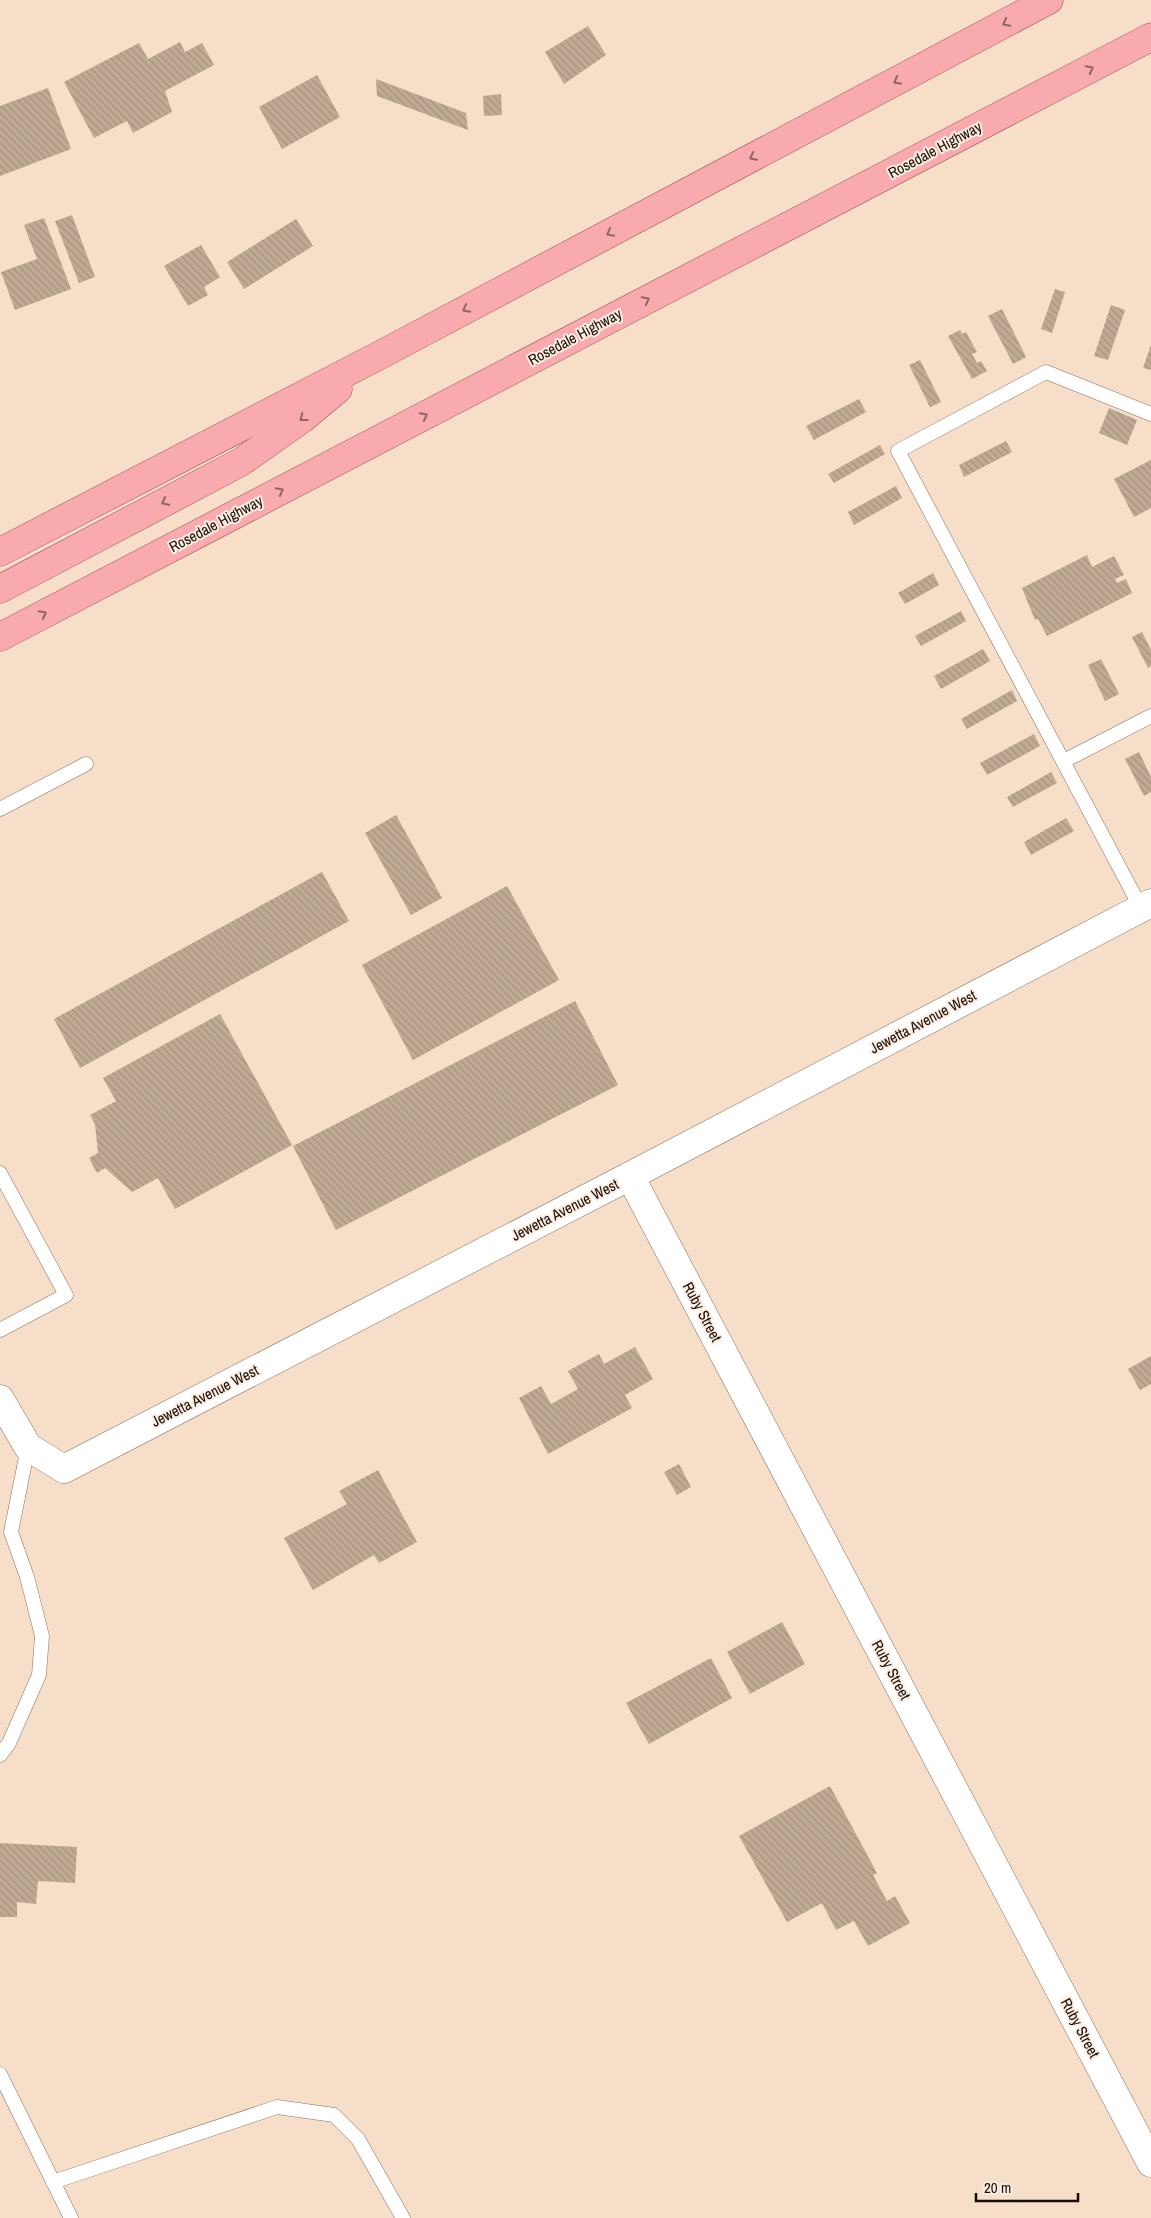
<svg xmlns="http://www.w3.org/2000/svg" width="1151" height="2218" viewBox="0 0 1151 2218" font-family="'Archivo Narrow',sans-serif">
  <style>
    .building { fill: url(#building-back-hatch) }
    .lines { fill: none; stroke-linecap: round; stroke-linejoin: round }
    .service-casing { stroke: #88735f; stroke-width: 15 }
    .minor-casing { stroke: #88735f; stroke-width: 29 }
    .tertiary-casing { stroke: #88735f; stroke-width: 29 }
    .primary-casing { stroke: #a64e50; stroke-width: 29 }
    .service { stroke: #fff; stroke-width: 14 }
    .minor { stroke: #fff; stroke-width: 28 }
    .tertiary { stroke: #fff; stroke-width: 28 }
    .primary { stroke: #f8aaae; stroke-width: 28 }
    .oneway { stroke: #926463 }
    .labels { text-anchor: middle; stroke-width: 4; stroke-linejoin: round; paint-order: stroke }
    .street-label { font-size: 15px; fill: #160e07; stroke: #fcede0 }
  </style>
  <defs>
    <pattern id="building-back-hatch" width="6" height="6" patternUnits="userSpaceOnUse" patternTransform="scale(1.25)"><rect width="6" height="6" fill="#c0aa94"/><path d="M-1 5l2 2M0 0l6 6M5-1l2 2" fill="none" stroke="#a4917e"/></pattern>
  </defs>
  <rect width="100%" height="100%" fill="#f6dec8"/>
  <!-- building -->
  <g class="building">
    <path d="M588 26 606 55 564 84 545 52Z"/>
    <path d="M180 42 185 52 202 43 214 65 165 91 172 112 133 133 127 121 94 138 64 82 139 43 148 59Z"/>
    <path d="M317 75 340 117 282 149 259 107Z"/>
    <path d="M376 79 466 113 468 130 377 96Z"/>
    <path d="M48 88 71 149 0 176V106Z"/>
    <path d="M501 94 502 115 484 116 483 96Z"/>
    <path d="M72 215 95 277 79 283 55 221Z"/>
    <path d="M44 218 71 289 15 310 1 272 37 259 24 225Z"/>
    <path d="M296 219 313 246 244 289 227 262Z"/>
    <path d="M201 245 220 277 204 287 208 295 188 306 164 266Z"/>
    <path d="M1055 289 1065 292 1052 333 1041 329Z"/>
    <path d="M1111 305 1125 310 1108 360 1094 356Z"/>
    <path d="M1002 309 1026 357 1013 364 988 316Z"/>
    <path d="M960 330 962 334 966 332 977 352 972 354 977 363 981 361 987 371 972 379 948 336Z"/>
    <path d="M1151 345V370L1143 368Z"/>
    <path d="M920 360 941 402 930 407 909 365Z"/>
    <path d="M859 399 866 412 814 440 806 426Z"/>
    <path d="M1109 408 1137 420 1127 445 1099 433Z"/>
    <path d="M1006 441 1012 452 964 477 959 465Z"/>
    <path d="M880 445 885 454 834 483 828 474Z"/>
    <path d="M1151 460V508L1134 517 1114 479Z"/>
    <path d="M896 486 902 498 854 525 848 512Z"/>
    <path d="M1087 555 1092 567 1114 556 1124 575 1115 579 1117 583 1126 579 1132 593 1047 636 1038 619 1035 620 1022 588Z"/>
    <path d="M933 573 939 585 905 604 898 593Z"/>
    <path d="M961 611 966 621 921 646 915 636Z"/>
    <path d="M1142 632 1151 650V666L1148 668 1132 637Z"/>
    <path d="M983 649 990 661 941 689 934 676Z"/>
    <path d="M1101 659 1119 694 1105 701 1088 665Z"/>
    <path d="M1012 690 1017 701 967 729 961 719Z"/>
    <path d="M1034 734 1040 746 987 775 980 763Z"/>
    <path d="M1139 752 1151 777V792L1144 796 1125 759Z"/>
    <path d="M1051 772 1057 783 1013 807 1007 797Z"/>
    <path d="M396 815 442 898 411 915 365 833Z"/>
    <path d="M1066 818 1074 831 1031 855 1024 842Z"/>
    <path d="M322 872 349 921 80 1068 54 1019Z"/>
    <path d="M507 886 559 980 413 1060 362 965Z"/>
    <path d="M575 1001 618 1085 336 1230 293 1146Z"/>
    <path d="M220 1014 292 1145 175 1209 158 1178 132 1192 105 1168 97 1173 89 1158 98 1153 95 1124 90 1115 116 1101 103 1078Z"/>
    <path d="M635 1347 653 1379 625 1395 632 1408 548 1454 519 1398 541 1386 551 1404 578 1389 568 1371 599 1354 604 1364Z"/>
    <path d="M1151 1356V1384L1140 1390 1128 1369Z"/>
    <path d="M679 1464 691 1487 677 1495 664 1472Z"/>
    <path d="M378 1470 417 1542 379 1563 374 1555 313 1590 284 1538 347 1504 339 1491Z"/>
    <path d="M782 1622 805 1664 750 1694 727 1652Z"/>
    <path d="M711 1658 732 1698 649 1744 626 1703Z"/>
    <path d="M830 1786 877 1873 873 1875 887 1901 895 1896 910 1923 868 1946 854 1921 836 1930 822 1903 787 1922 739 1836Z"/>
    <path d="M0 1843 77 1847 75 1883 38 1881 36 1904 17 1902V1917H0Z"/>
  </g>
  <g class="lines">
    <!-- service casing -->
    <g class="service-casing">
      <g id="service">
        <path d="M1064 761 1151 716"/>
        <path d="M0 809 86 764"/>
        <path d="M1141 908 898 451 1046 372 1151 414"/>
        <path d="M0 1173 66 1295 0 1330"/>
        <path d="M0 1755 9 1743 39 1675 42 1636 27 1577 11 1532 28 1447"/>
        <path d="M0 2074 71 2218"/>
        <path d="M53 2182 277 2107 334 2115 358 2139 403 2218"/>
      </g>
    </g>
    <!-- minor casing -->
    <g class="minor-casing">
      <path id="minor" d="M630 1176 1151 2163"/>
    </g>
    <!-- tertiary casing -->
    <g class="tertiary-casing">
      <path id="tertiary" d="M0 1399 28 1447 64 1469 630 1176 1151 903"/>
    </g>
    <!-- primary casing -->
    <g class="primary-casing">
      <g id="primary">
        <path d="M0 552 382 354 1049 0"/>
        <path d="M0 589 241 462 302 419 338 389"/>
        <path d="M0 637 1151 37"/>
      </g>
    </g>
    <!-- service -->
    <use href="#service" class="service"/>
    <!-- minor -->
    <use href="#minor" class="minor"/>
    <!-- tertiary -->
    <use href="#tertiary" class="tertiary"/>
    <!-- primary -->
    <use href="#primary" class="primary"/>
  </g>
  <!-- one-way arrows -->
  <defs><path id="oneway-chevron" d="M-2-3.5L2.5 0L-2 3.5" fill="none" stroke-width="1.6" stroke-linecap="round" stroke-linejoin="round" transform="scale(1.25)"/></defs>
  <g class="oneway">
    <use href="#oneway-chevron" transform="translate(1006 23) rotate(152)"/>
    <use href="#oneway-chevron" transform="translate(1090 69) rotate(-27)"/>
    <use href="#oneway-chevron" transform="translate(897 81) rotate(152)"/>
    <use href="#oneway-chevron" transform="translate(753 157) rotate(152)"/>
    <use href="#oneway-chevron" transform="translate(610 233) rotate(152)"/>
    <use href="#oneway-chevron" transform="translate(646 300) rotate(-28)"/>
    <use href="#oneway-chevron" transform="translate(466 309) rotate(152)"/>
    <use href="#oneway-chevron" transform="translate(424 416) rotate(-28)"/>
    <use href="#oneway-chevron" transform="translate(303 418) rotate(142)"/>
    <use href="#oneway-chevron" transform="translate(280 491) rotate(-28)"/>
    <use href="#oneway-chevron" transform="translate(165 502) rotate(152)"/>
    <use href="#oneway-chevron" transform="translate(43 614) rotate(-28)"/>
  </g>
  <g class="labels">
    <!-- street labels -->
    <g class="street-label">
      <text transform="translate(935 150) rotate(-28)" y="5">Rosedale Highway</text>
      <text transform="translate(575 337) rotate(-28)" y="5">Rosedale Highway</text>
      <text transform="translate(216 524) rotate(-28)" y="5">Rosedale Highway</text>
      <text transform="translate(923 1022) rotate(-28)" y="5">Jewetta Avenue West</text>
      <text transform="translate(565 1210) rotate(-27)" y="5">Jewetta Avenue West</text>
      <text transform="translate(702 1312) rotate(62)" y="5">Ruby Street</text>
      <text transform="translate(205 1396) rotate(-27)" y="5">Jewetta Avenue West</text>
      <text transform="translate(891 1670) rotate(62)" y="5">Ruby Street</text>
      <text transform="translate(1080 2028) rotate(62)" y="5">Ruby Street</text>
    </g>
  </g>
  <!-- scale -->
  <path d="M976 2193v8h102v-8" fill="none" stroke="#160e07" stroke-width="2.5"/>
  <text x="984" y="2193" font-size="15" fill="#160e07" stroke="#fcede0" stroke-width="4" paint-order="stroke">20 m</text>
</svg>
